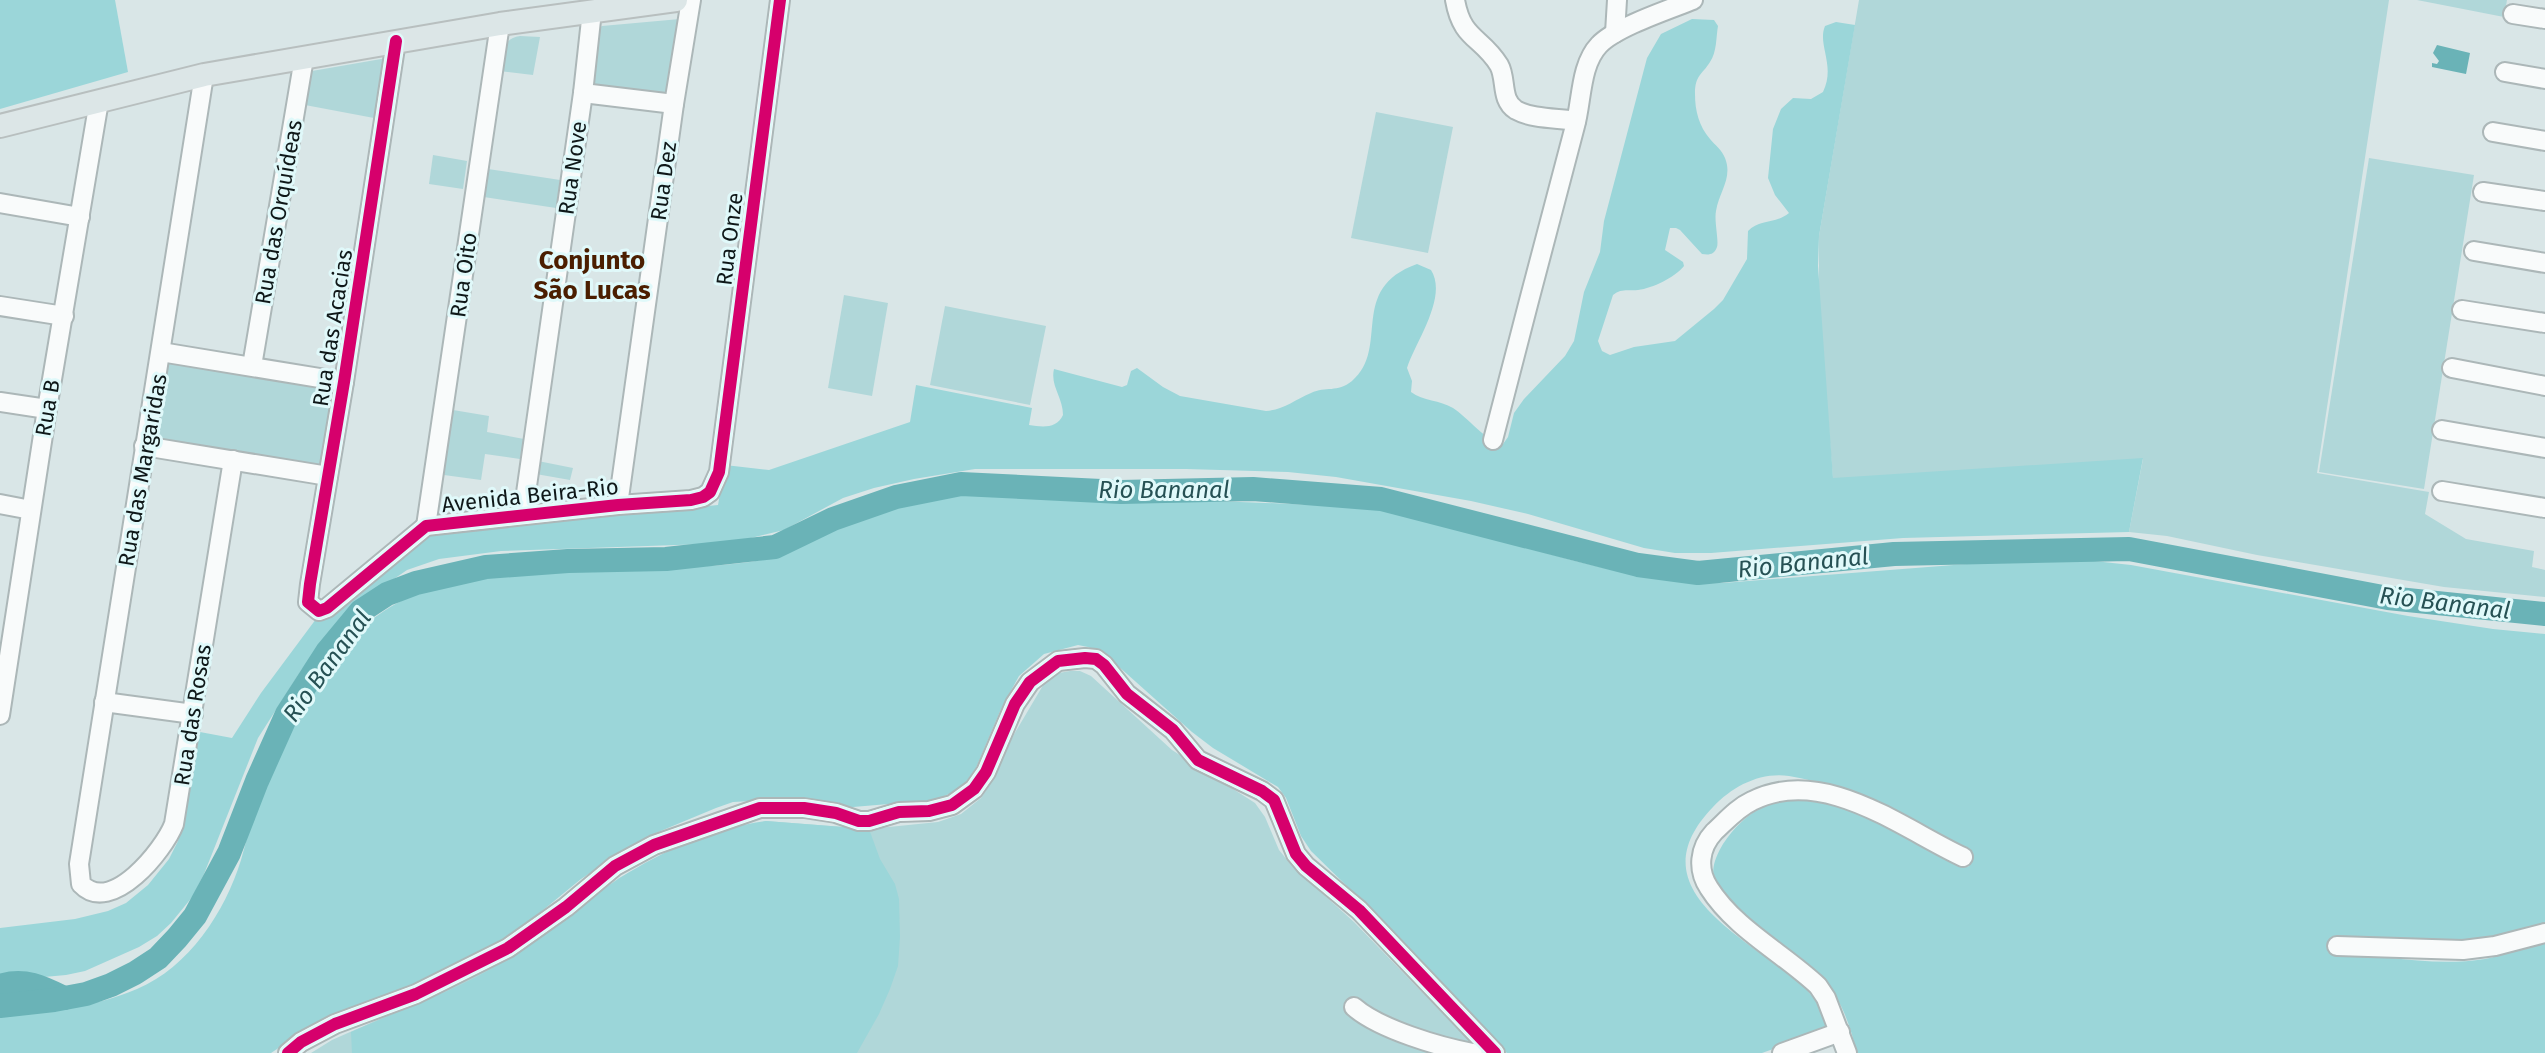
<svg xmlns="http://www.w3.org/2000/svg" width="2545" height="1053" viewBox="0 0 2545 1053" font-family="'Fira Sans',sans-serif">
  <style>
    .green { fill: #b0d7d9 }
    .forest { fill: #9bd6d9 }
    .water { fill: #6ab3b7 }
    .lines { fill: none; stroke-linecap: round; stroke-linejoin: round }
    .river { stroke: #6ab3b7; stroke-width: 24 }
    .minor-casing { stroke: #acb7b8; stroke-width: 22 }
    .major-casing { stroke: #b8bfbf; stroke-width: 26 }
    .minor { stroke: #f9fbfb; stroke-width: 18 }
    .major { stroke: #dce6e7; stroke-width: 22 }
    .cycleway-casing { stroke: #e0f9fa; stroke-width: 17 }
    .cycleway { stroke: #d6006c; stroke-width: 12 }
    .labels { text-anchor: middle; stroke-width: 6; stroke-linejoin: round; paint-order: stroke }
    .street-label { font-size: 22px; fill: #0f1819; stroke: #e0f9fa }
    .water-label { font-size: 24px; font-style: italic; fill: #265154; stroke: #e0f9fa }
    .quarter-label { font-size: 26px; font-weight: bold; fill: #4b1e00; stroke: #e0f9fa }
  </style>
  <rect width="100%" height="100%" fill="#d9e6e7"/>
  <!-- green -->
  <g class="green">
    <path d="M1859 0H2389L2317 473 2429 492 2425 514 2466 539 2534 551 2532 567 2545 570V597L2444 587 2257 555 2167 536 2129 532 2143 459 1833 479 1819 307V236Z"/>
    <path d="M2417 0H2507L2504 17Z"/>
    <path d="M680 19 668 99 589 90 598 29 602 26Z"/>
    <path d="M520 36 540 37 533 75 499 71C502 55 501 39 520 36Z"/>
    <path d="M387 58 374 118 305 105 312 71Z"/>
    <path d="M1376 112 1453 127 1428 253 1351 238Z"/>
    <path d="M433 155 467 161 463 189 429 184Z"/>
    <path d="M2369 158 2474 175 2424 489 2319 472Z"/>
    <path d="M488 169 560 180 556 208 484 197Z"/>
    <path d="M844 295 888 303 872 396 828 388Z"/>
    <path d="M945 306 1046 326 1030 405 930 385Z"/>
    <path d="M167 360 337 384 322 467 154 442Z"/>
    <path d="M453 410 489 416 487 432 524 439 520 459 485 454 481 480 444 475Z"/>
    <path d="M538 461 573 468 570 480 536 474Z"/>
    <path d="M1070 671H1080L1091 676 1172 750 1255 803 1265 817 1279 850 1293 867 1354 922 1450 1021 1488 1053H311L332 1040 470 979 505 960 619 878 670 851 766 821 869 829 938 822 961 814 981 798 993 780 1013 736 1045 682 1059 673Z"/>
  </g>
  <!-- forest -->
  <g class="forest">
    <path d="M0 0H115L128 72 0 109Z"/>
    <path d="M1692 19 1714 20 1718 26C1716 37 1717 52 1710 62 1702 75 1695 75 1695 94 1695 111 1699 126 1710 139 1715 145 1722 150 1725 158 1733 178 1719 192 1716 211 1714 221 1719 241 1717 247 1714 255 1709 255 1702 254L1680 230 1676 228H1670L1665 250 1683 262 1684 266C1674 278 1653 288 1638 290 1628 291 1621 288 1613 295L1598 341 1602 351 1610 355 1634 347 1675 341 1714 309 1723 300 1747 259 1748 231C1759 219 1776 224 1789 213L1775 195 1768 178 1773 129 1781 109 1793 98 1811 99 1823 92C1836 65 1817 45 1825 26L1836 22 1855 25 1819 236 1818 266 1833 478 2143 458 2129 532 1903 538 1711 553H1675L1644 548 1528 514 1471 501 1336 477 1288 472 1186 469H975L914 479 874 488 843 498 784 530 747 539 706 544 501 551 439 559 407 570 378 590 337 627 302 669 258 738 204 874 193 896 171 923 157 936 139 947 85 971 66 975 0 981V928L75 919 108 911 126 903 148 885 169 859 178 841 200 732 232 738 261 693 316 619 423 535 718 505 725 465 769 470 910 422 916 385 1032 408 1029 425C1042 427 1057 429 1063 415 1063 397 1050 386 1054 369L1122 387 1127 385 1131 371 1137 368 1163 387 1180 396 1266 411C1284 410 1294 400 1311 393 1326 386 1337 393 1352 381 1391 348 1347 289 1417 264L1431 270C1448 297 1416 341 1407 368L1412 381 1411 392C1423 401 1440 400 1453 408 1466 416 1490 445 1503 444L1508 437 1514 413 1524 399 1565 356 1574 341 1584 292 1600 252 1604 221 1647 58 1661 34Z"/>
    <path d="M974 491C1030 490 1087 499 1143 500 1200 501 1256 502 1313 505 1333 506 1354 505 1374 508 1490 529 1604 583 1723 583L1992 562 2094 561 2131 565 2408 616 2493 629 2545 634V925L2481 942 2431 944 2330 939 2331 950C2381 956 2435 967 2485 959 2505 955 2526 947 2545 941V1053H1857C1850 1025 1841 998 1821 976 1798 950 1721 909 1714 878 1711 867 1717 854 1723 844 1733 829 1746 815 1763 807 1821 780 1916 841 1968 867L1973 854C1915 827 1853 786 1789 776 1760 772 1733 786 1713 807 1632 891 1751 938 1805 988L1814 998 1831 1028 1762 1053H1507L1487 1036 1355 894 1311 851 1301 836 1286 798 1278 787 1213 748 1192 732 1108 657 1088 647 1078 645 1044 654 1019 676 1001 709 976 768 966 782 953 792 936 800 853 807 751 801 733 802 716 808 651 835 616 856 581 879 509 938 434 979 307 1029 271 1053H0V1015C46 1010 94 1008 137 989 189 967 225 912 241 860 248 837 252 813 261 790 286 728 327 648 384 611 485 544 649 582 766 559 791 554 815 537 839 528 882 512 928 496 974 491Z"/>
    <path d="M766 821 869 829 880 859 895 884 899 899 900 937 898 966 890 989 879 1014 857 1053H352L351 1032C402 1009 458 990 506 960 546 935 581 903 620 878 664 850 714 828 766 821Z"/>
  </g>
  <!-- water -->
  <path class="water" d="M2437 45 2470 53 2466 74 2432 67V63L2437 64 2439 61 2433 53Z"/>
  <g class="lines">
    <!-- river -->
    <g class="river">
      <path d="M0 986C24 978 42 987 64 998"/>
      <path d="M0 1006 54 1000 86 994 111 985 135 973 158 958 177 938 195 916 229 853 257 781 287 714 327 652 361 611 387 594 416 583 486 567 568 561 666 559 775 547 833 519 896 497 961 484 1121 492 1253 489 1381 499 1638 565 1698 573 1894 554 2129 549 2388 598 2545 614"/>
    </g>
    <!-- minor casing -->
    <g class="minor-casing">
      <g id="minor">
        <path d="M1455 0C1462 40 1481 36 1499 65 1507 79 1500 100 1516 110 1532 119 1558 118 1576 121"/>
        <path d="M2513 14 2545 19"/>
        <path d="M1615 33 1617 0"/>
        <path d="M396 41 344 382 310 584 308 602 319 611 327 608 426 526 618 505 691 500 703 497 710 492 719 472 780 0"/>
        <path d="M2505 72 2545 79"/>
        <path d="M204 75 79 864 81 884C111 916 164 850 174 824L233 460"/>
        <path d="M583 93 674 104"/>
        <path d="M2493 132 2545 141"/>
        <path d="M2483 192 2545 201"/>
        <path d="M0 203 80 217"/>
        <path d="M2474 251 2545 263"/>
        <path d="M0 306 64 316"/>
        <path d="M2462 310 2545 323"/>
        <path d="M161 352 344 382"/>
        <path d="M252 366 304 58"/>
        <path d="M2452 368 2545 386"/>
        <path d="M0 402 47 409"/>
        <path d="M2442 430 2545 448"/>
        <path d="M1493 440C1520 335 1547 231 1575 126 1582 101 1580 65 1599 45 1616 27 1668 10 1693 0"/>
        <path d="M144 446 328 476"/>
        <path d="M2442 491 2545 508"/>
        <path d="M0 504 31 510"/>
        <path d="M618 505 674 104 691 0"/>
        <path d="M523 514 583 93 592 11"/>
        <path d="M426 526 500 24"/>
        <path d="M104 702 193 714"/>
        <path d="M0 715 47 409 99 101"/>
        <path d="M2337 946 2463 950 2495 946 2545 933"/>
        <path d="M1354 1007C1379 1029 1440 1047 1473 1053"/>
        <path d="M288 1053 301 1042 335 1024 416 994 508 948 566 907 615 866 654 845 760 808H804L836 813 859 821H869L899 812 929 811 952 805 974 789 986 772 1015 704 1030 682 1058 661 1085 658 1096 659 1104 665 1127 694 1173 730 1198 760 1262 791 1274 800 1296 854 1306 866 1359 910 1495 1053"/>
        <path d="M1782 1053 1840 1032"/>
        <path d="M1847 1053 1826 998 1818 986C1783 953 1735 929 1709 888 1697 870 1699 848 1714 832 1726 821 1737 808 1752 801 1823 765 1901 828 1963 857"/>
      </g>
    </g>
    <!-- major casing -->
    <g class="major-casing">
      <path id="major" d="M0 126 204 75 500 24 676 0"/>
    </g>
    <!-- minor -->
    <use href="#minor" class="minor"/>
    <!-- major -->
    <use href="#major" class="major"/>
    <!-- cycleway casing -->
    <g class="cycleway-casing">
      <g id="cycleway">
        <path d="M396 41 344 382 310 584 308 602 319 611 327 608 426 526 618 505 691 500 703 497 710 492 719 472 780 0"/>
        <path d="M288 1053 301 1042 335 1024 416 994 508 948 566 907 615 866 654 845 760 808H804L836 813 859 821H869L899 812 929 811 952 805 974 789 986 772 1015 704 1030 682 1058 661 1085 658 1096 659 1104 665 1127 694 1173 730 1198 760 1262 791 1274 800 1296 854 1306 866 1359 910 1495 1053"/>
      </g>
    </g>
    <!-- cycleway -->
    <use href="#cycleway" class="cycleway"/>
  </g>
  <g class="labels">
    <!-- street labels -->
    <g class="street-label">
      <text transform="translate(572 168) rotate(-82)" y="8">Rua Nove</text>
      <text transform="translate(663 181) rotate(-82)" y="8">Rua Dez</text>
      <text transform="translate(278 212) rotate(-80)" y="8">Rua das Orquídeas</text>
      <text transform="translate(729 239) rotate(-83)" y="8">Rua Onze</text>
      <text transform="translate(463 275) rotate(-82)" y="8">Rua Oito</text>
      <text transform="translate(332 328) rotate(-81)" y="8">Rua das Acacias</text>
      <text transform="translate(47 408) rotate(-80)" y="8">Rua B</text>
      <text transform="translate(142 470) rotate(-80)" y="8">Rua das Margaridas</text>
      <text transform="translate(530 495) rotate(-6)" y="8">Avenida Beira-Rio</text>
      <text transform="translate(192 715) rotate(-81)" y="8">Rua das Rosas</text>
    </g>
    <!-- water labels -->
    <g class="water-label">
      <text x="1164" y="498">Rio Bananal</text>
      <text transform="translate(1803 563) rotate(-6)" y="8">Rio Bananal</text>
      <text transform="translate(2445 603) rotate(7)" y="8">Rio Bananal</text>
      <text transform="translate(327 666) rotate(-54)" y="8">Rio Bananal</text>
    </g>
    <!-- quarter labels -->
    <g class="quarter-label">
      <text x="592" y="269">Conjunto<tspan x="592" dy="30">São Lucas</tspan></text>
    </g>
  </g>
</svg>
